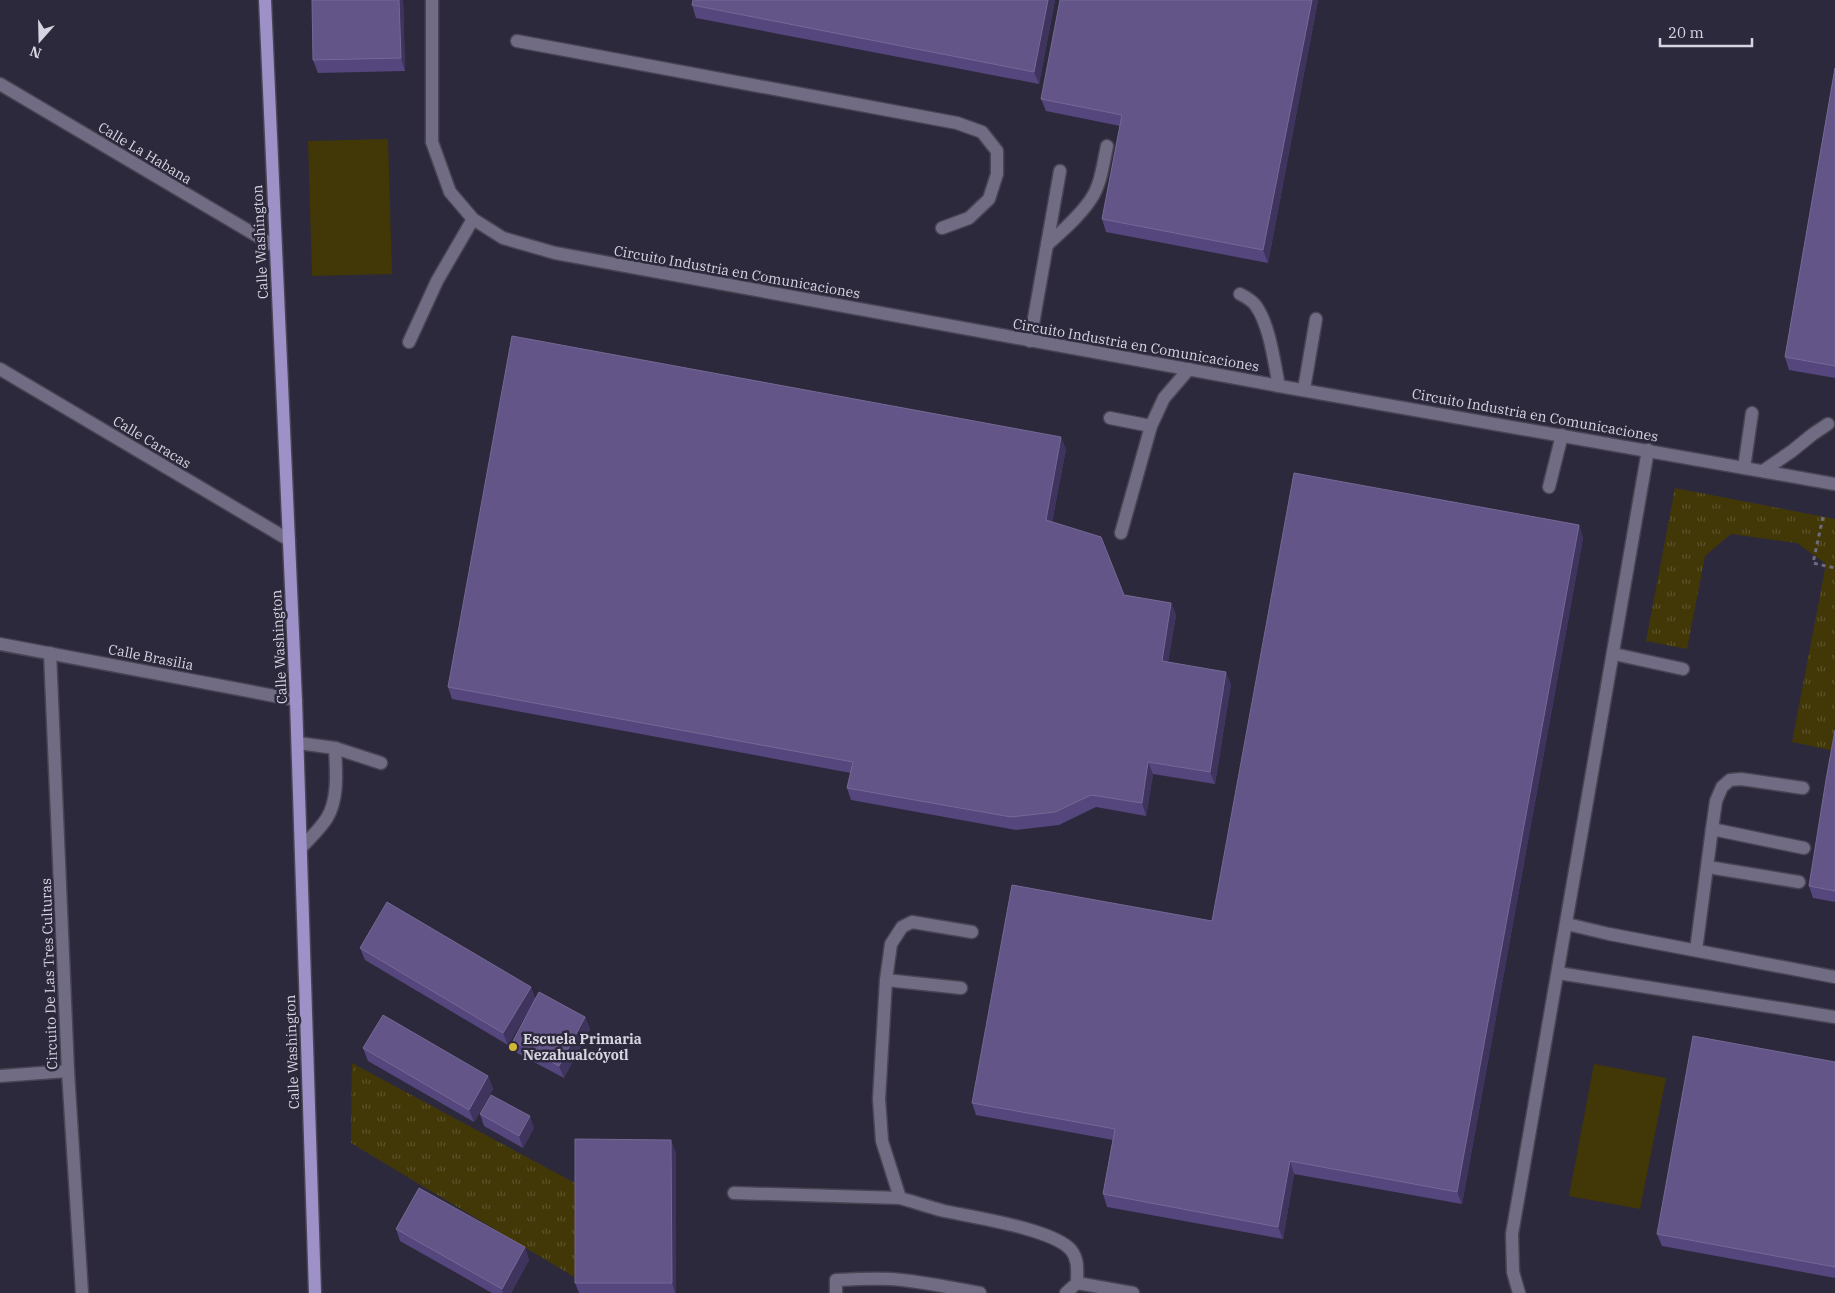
<svg xmlns="http://www.w3.org/2000/svg" width="1835" height="1293" viewBox="0 0 1835 1293" font-family="'IBM Plex Serif',serif">
  <style>
    .park { fill: url(#park-tufts) }
    .garden { fill: #413707 }
    .lines { fill: none; stroke-linecap: round; stroke-linejoin: round }
    .minor-casing { stroke: #484454; stroke-width: 15 }
    .major-casing { stroke: #484454; stroke-width: 15 }
    .path { stroke: #6f6b7c; stroke-width: 3; stroke-dasharray: 4 4; stroke-linecap: butt }
    .minor { stroke: #716c83; stroke-width: 12 }
    .major { stroke: #9d91c7; stroke-width: 12 }
    .wall { fill: #55467d }
    .shaded-wall { fill: #3f345e }
    .building { fill: #635587; stroke: #756995 }
    .poi-dot { fill: #d2b736; stroke: #2d293c; stroke-width: 2 }
    .labels { text-anchor: middle; stroke-width: 5; stroke-linejoin: round; paint-order: stroke }
    .street-label { font-size: 14px; fill: #d7d4e1; stroke: #2d293c }
    .poi-label { font-size: 14px; font-weight: bold; fill: #d7d4e1; stroke: #2d293c; text-anchor: start }
  </style>
  <defs>
    <pattern id="park-tufts" width="24" height="20" patternUnits="userSpaceOnUse" patternTransform="scale(1.25)"><rect width="24" height="20" fill="#413707"/><path d="M3 7l-1-3M5 7V3M7 7l1-3M15 17l-1-3M17 17v-4M19 17l1-3" fill="none" stroke="#5c532b"/></pattern>
  </defs>
  <rect width="100%" height="100%" fill="#2d293c"/>
  <!-- park -->
  <g class="park">
    <path d="M1675 488 1835 519V751L1792 742 1826 564 1797 543 1731 534 1705 556 1687 649 1646 641Z"/>
    <path d="M352 1063 575 1183 576 1278 351 1143Z"/>
  </g>
  <!-- garden -->
  <g class="garden">
    <path d="M388 139 392 274 312 276 308 141Z"/>
    <path d="M1594 1064 1666 1078 1640 1209 1569 1196Z"/>
  </g>
  <g class="lines">
    <!-- minor casing -->
    <g class="minor-casing">
      <g id="minor">
        <path d="M432 0V142L450 192 473 219 503 238 555 253 1279 386 1835 484"/>
        <path d="M517 41 957 123 982 132 997 151V174L989 199 969 218 942 228"/>
        <path d="M0 84 276 247"/>
        <path d="M1047 245C1062 231 1079 217 1091 199 1101 184 1103 164 1107 146"/>
        <path d="M1240 294C1246 297 1252 300 1256 306 1270 326 1274 362 1279 386"/>
        <path d="M1030 341 1060 171"/>
        <path d="M409 342 437 281 473 219"/>
        <path d="M0 369 289 540"/>
        <path d="M1304 389 1316 319"/>
        <path d="M1110 418 1151 426 1164 398 1189 369"/>
        <path d="M1744 468 1752 413"/>
        <path d="M1763 471 1792 451 1813 434 1828 424"/>
        <path d="M1549 487 1562 435"/>
        <path d="M1121 533 1151 426"/>
        <path d="M0 644 296 700"/>
        <path d="M50 653 68 1071 82 1293"/>
        <path d="M1614 654 1683 669"/>
        <path d="M298 743 335 748 381 763"/>
        <path d="M1712 829 1804 848"/>
        <path d="M301 848C310 838 320 829 327 818 339 798 336 770 335 748"/>
        <path d="M1708 867 1799 882"/>
        <path d="M1567 924 1609 934 1835 977"/>
        <path d="M1696 950 1712 829 1716 801 1722 787 1730 780 1741 779 1803 788"/>
        <path d="M1558 973 1835 1017"/>
        <path d="M886 980 891 944 902 927 912 922 972 932"/>
        <path d="M961 988 886 980 879 1099 882 1141 900 1198C914 1202 929 1207 944 1211 972 1217 1053 1229 1071 1250 1079 1260 1077 1271 1077 1283L1066 1293"/>
        <path d="M0 1076 68 1071"/>
        <path d="M734 1193 900 1198"/>
        <path d="M1077 1283 1133 1293"/>
        <path d="M836 1293V1280C855 1279 873 1278 891 1279 921 1281 951 1288 980 1293"/>
        <path d="M1519 1293 1513 1272 1512 1234 1648 450"/>
      </g>
    </g>
    <!-- major casing -->
    <g class="major-casing">
      <path id="major" d="M265 0 296 700 315 1293"/>
    </g>
    <!-- path -->
    <path class="path" d="M1823 517 1813 563 1835 568"/>
    <!-- minor -->
    <use href="#minor" class="minor"/>
    <!-- major -->
    <use href="#major" class="major"/>
  </g>
  <!-- wall -->
  <g class="wall">
    <path d="M403 0 405 71 318 73 313 60Z"/>
    <path d="M693 0H1055L1039 84 696 18 692 5Z"/>
    <path d="M1060 0H1318L1268 263 1106 232 1102 219 1120 126 1046 111 1041 99Z"/>
    <path d="M1835 68V378L1789 370 1785 357Z"/>
    <path d="M1066 449 1052 522 1124 595 1171 603 1176 615 1168 662 1231 684 1215 784 1153 774 1146 816 1096 807 1059 825 1016 830 851 800 847 788 851 773 452 699 448 687Z"/>
    <path d="M1579 525 1583 538 1462 1204 1294 1174 1283 1239 1107 1207 1103 1194 1113 1140 976 1115 972 1103 1212 921Z"/>
    <path d="M1835 730V902L1813 898 1809 886Z"/>
    <path d="M360 948 531 987 535 999 585 1017 590 1029 564 1078 517 1053 513 1041 534 1001 508 1045 365 960Z"/>
    <path d="M363 1048 488 1076 493 1089 474 1122 368 1061Z"/>
    <path d="M1835 1062V1278L1662 1246 1657 1234Z"/>
    <path d="M480 1114 534 1128 523 1148 484 1126Z"/>
    <path d="M676 1152V1293H579L575 1283Z"/>
    <path d="M396 1229 525 1247 529 1260 511 1293H492L400 1241Z"/>
  </g>
  <!-- shaded-wall -->
  <g class="shaded-wall">
    <path d="M399 0H403L405 71 401 58Z"/>
    <path d="M1048 0H1055L1039 84 1034 72Z"/>
    <path d="M1312 0H1318L1268 263 1263 250Z"/>
    <path d="M1061 437 1066 449 1050 532 1046 520Z"/>
    <path d="M1579 525 1583 538 1462 1204 1457 1192Z"/>
    <path d="M1171 603 1176 615 1166 674 1162 661Z"/>
    <path d="M1226 672 1231 684 1215 784 1210 772Z"/>
    <path d="M1148 762 1153 774 1146 816 1142 803Z"/>
    <path d="M531 987 535 999 508 1045 503 1033Z"/>
    <path d="M585 1017 590 1029 564 1078 559 1066Z"/>
    <path d="M488 1076 493 1089 474 1122 469 1110Z"/>
    <path d="M530 1116 534 1128 523 1148 519 1136Z"/>
    <path d="M671 1140 676 1152V1293H675L672 1283Z"/>
    <path d="M1290 1161 1294 1174 1283 1239 1278 1227Z"/>
    <path d="M525 1247 529 1260 511 1293H503L502 1289Z"/>
  </g>
  <!-- building -->
  <g class="building">
    <path d="M312 0H399L401 58 313 60Z"/>
    <path d="M693 0H1048L1034 72 692 5Z"/>
    <path d="M1060 0H1312L1263 250 1102 219 1122 115 1041 99Z"/>
    <path d="M1835 68V366L1785 357Z"/>
    <path d="M512 336 1061 437 1046 520 1101 537 1124 595 1171 603 1162 661 1226 672 1210 772 1148 762 1142 803 1091 795 1055 812 1011 817 847 788 853 762 448 687Z"/>
    <path d="M1294 473 1579 525 1457 1192 1290 1161 1278 1227 1103 1194 1115 1129 972 1103 1012 885 1212 921Z"/>
    <path d="M1835 730V891L1809 886 1826 780Z"/>
    <path d="M387 902 531 987 503 1033 360 948Z"/>
    <path d="M539 992 585 1017 559 1066 513 1041Z"/>
    <path d="M383 1015 488 1076 469 1110 363 1048Z"/>
    <path d="M1693 1036 1835 1062V1267L1657 1234Z"/>
    <path d="M491 1095 530 1116 519 1136 480 1114Z"/>
    <path d="M575 1139 671 1140 672 1283H575Z"/>
    <path d="M419 1188 525 1247 502 1289 396 1229Z"/>
  </g>
  <!-- markers -->
  <circle class="poi-dot" cx="513" cy="1047" r="5"/>
  <g class="labels">
    <!-- street labels -->
    <g class="street-label">
      <text transform="translate(145 153) rotate(31)" y="5">Calle La Habana</text>
      <text transform="translate(260 242) rotate(-93)" y="5">Calle Washington</text>
      <text transform="translate(737 272) rotate(10)" y="5">Circuito Industria en Comunicaciones</text>
      <text transform="translate(1136 345) rotate(10)" y="5">Circuito Industria en Comunicaciones</text>
      <text transform="translate(1535 415) rotate(10)" y="5">Circuito Industria en Comunicaciones</text>
      <text transform="translate(152 442) rotate(31)" y="5">Calle Caracas</text>
      <text transform="translate(279 647) rotate(-93)" y="5">Calle Washington</text>
      <text transform="translate(151 657) rotate(11)" y="5">Calle Brasilia</text>
      <text transform="translate(49 974) rotate(-92)" y="5">Circuito De Las Tres Culturas</text>
      <text transform="translate(292 1052) rotate(-92)" y="5">Calle Washington</text>
    </g>
    <!-- poi labels -->
    <g class="poi-label">
      <text x="523" y="1044">Escuela Primaria<tspan x="523" dy="16">Nezahualcóyotl</tspan></text>
    </g>
  </g>
  <!-- north arrow -->
  <g transform="translate(40 40) rotate(200)" stroke="#2d293c" stroke-width="4" paint-order="stroke">
  <path d="M0-4L9 19L0 12L-9 19Z" fill="#d7d4e1"/>
  <text y="-8" font-size="14" font-weight="bold" text-anchor="middle" fill="#d7d4e1">N</text>
  </g>
  <!-- scale -->
  <path d="M1660 38v8h92v-8" fill="none" stroke="#d7d4e1" stroke-width="2.5"/>
  <text x="1668" y="38" font-size="15" fill="#d7d4e1" stroke="#2d293c" stroke-width="4" paint-order="stroke">20 m</text>
</svg>
